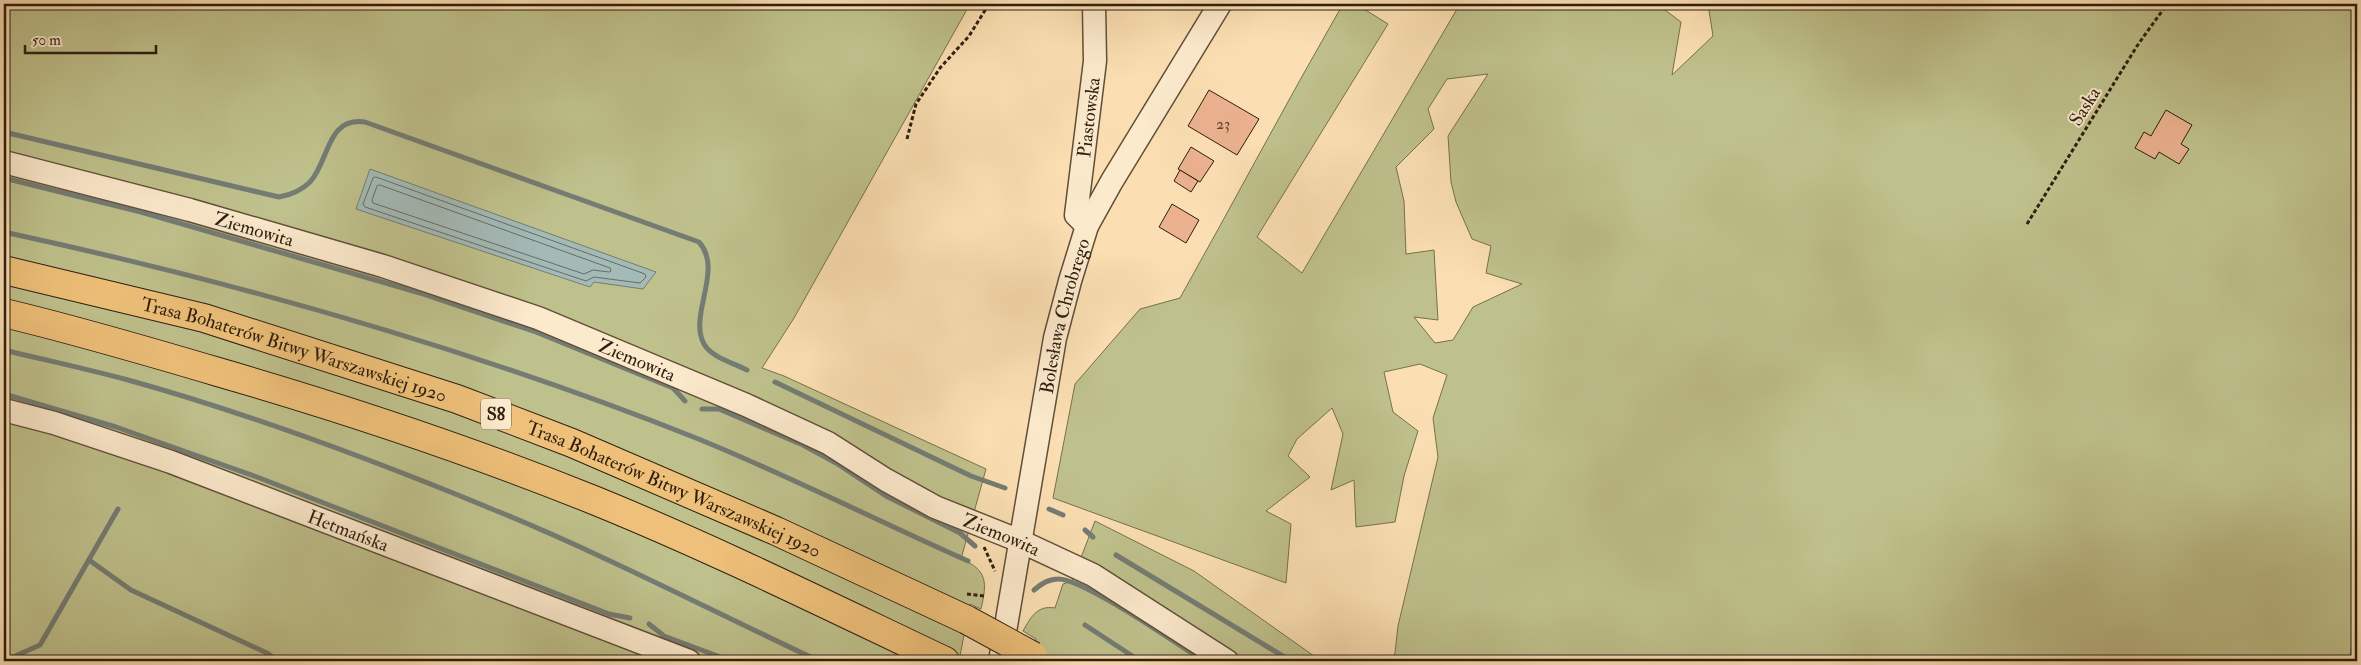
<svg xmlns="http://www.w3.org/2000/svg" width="2361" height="665" viewBox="0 0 2361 665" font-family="'IM FELL Double Pica',serif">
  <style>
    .green { fill: #bfc18c; stroke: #76704e; fill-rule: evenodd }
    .water { fill: #a3bab7; stroke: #747c74 }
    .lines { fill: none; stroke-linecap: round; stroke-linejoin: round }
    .shore { stroke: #686c63; stroke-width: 1 }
    .stream { stroke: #747c74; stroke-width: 5 }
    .building { fill: #ecb290; stroke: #2d1e0f }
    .minor-casing { stroke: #604e38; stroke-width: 25 }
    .highway-casing { stroke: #2d1e0f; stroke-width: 30 }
    .path { stroke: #2d1e0f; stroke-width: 3; stroke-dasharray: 4 2.5; stroke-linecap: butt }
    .minor { stroke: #fceacd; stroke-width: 22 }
    .highway { stroke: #eec079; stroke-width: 28 }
    .highway-bridge-casing { stroke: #2d1e0f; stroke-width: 30; stroke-linecap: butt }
    .highway-bridge { stroke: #eec079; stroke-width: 28 }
    .labels { text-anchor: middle; stroke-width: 4; stroke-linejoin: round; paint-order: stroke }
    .number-label { font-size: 16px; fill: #5d432f }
    .shield { fill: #fceacd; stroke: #6b5b48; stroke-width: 1 }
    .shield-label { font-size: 18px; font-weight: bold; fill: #2d1e0f }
    .street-label { font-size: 19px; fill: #2d1e0f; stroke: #fceacd }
  </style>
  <rect width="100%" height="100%" fill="#fbdfb2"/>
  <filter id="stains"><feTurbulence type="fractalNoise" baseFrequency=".004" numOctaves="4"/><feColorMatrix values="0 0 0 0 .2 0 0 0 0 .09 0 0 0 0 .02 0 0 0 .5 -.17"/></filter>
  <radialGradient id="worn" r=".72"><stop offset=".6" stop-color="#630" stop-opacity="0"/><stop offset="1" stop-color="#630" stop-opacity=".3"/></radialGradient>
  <!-- green -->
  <g class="green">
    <path d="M4 4H970L794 318 762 368 784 376 986 469 961 559C988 570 987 583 981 609L970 604 959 661H4Z"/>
    <path d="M1343 4H1356L1388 24 1257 237 1302 273 1460 4H1657L1681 22 1672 75 1713 36 1708 4H2357V661H1394L1398 626 1438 457 1433 418 1447 375 1420 364 1384 372 1393 412 1418 431 1404 476 1395 522 1356 527 1354 480 1331 490 1343 434 1332 408 1297 439 1288 456 1310 477 1266 511 1291 524 1286 583 1053 498 1075 384 1140 309 1180 298C1235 200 1287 101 1343 4ZM1488 74 1448 136 1451 182 1456 202 1472 239 1491 246 1486 273 1522 284 1473 307 1453 340 1435 343 1414 317 1438 320 1434 250 1406 254 1404 201 1396 167 1434 129 1428 109 1447 79Z"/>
    <path d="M1095 521 1194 571 1321 661H1032L1036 639 1023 631C1031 617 1037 605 1055 608L1063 584 1072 581Z"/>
  </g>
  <!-- water -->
  <path class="water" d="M370 169 656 272 643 289 594 282 590 287 356 209Z"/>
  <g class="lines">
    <!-- shore -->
    <g class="shore">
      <path d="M376 177 645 274 646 277 640 283 594 277 586 281 365 207 363 204 373 178Z"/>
      <path d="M380 185 610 268 611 271 609 272 593 270 584 274 373 203 372 200 377 186Z"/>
    </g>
    <!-- stream -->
    <g class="stream">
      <path d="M4 132 279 197C290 195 302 190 310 182 330 160 326 117 365 122L699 242C724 270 688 315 704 344 712 358 734 363 747 370"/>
      <path d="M4 178 141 212 420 293 536 332 673 388 685 401"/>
      <path d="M4 232C240 283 472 349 696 438 788 475 877 521 968 561"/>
      <path d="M4 350C45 360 87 369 128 380 251 414 373 460 492 509 603 554 710 610 819 661"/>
      <path d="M775 382 971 476 1005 488"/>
      <path d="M4 394 116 427 257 477 609 614 630 618"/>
      <path d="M702 409H719L803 445 836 463 886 496 960 533 975 546"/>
      <path d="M1049 509 1063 515"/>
      <path d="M1085 530 1093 537"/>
      <path d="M1116 555 1291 661"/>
      <path d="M89 560 131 590 267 653 278 661"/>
      <path d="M1034 590C1041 584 1048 579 1058 579 1083 578 1178 645 1204 661"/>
      <path d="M649 624 664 636 731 661"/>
      <path d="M1085 625 1140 661"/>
      <path d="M4 661 40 645 118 509"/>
      <path d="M2351 661 2357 627"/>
    </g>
  </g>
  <!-- building -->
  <g class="building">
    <path d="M1209 90 1259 119 1237 155 1188 126Z"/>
    <path d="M2166 110 2192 125 2181 144 2189 149 2179 164 2159 152 2155 159 2135 148 2144 132 2151 136Z"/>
    <path d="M1191 147 1214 161 1200 182 1178 169Z"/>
    <path d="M1180 170 1198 181 1191 192 1174 181Z"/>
    <path d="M1172 204 1199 220 1186 243 1159 227Z"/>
  </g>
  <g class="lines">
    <!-- minor casing -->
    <g class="minor-casing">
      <g id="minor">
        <path id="s1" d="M4 162 190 210 383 266 538 318 746 405 828 443 886 480 935 507 1020 541 1093 575 1227 661"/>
        <path id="s2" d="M1087 226 1076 215 1095 61 1094 4"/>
        <path id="s3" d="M4 410 54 423 171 462 689 661"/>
        <path id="s4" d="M1000 661 1055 338 1070 281 1087 226 1112 181 1220 4"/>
      </g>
    </g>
    <!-- highway casing -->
    <g class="highway-casing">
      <g id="highway">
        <path id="s5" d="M4 270 204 318 457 399 572 443 776 531 967 620"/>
        <path d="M4 313C76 330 147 351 218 372 346 409 472 451 596 501 714 549 829 606 945 661"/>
      </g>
    </g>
    <!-- path -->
    <g class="path">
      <path d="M907 139 916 104 940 68 969 36 989 4"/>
      <path d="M2027 224 2137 46 2167 4"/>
      <path d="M984 547 995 571"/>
      <path d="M967 594 984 596"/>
    </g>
    <!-- minor -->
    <use href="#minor" class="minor"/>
    <!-- highway -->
    <use href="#highway" class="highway"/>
    <!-- highway-bridge casing -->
    <g class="highway-bridge-casing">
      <path id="highway-bridge" d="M967 620 1033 656"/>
    </g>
    <!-- highway-bridge -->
    <use href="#highway-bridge" class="highway-bridge"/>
  </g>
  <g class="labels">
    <!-- number labels -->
    <g class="number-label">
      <text x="1223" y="129">23</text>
    </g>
    <!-- shield labels -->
    <rect class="shield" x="481" y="398.5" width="30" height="31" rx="4"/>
    <g class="shield-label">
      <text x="496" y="420">S8</text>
    </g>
    <!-- street labels -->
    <g class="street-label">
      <text transform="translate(2084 106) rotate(-58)" y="7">Saska</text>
      <text dy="7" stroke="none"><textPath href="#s2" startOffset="114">Piastowska</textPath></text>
      <text dy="7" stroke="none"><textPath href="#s1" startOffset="259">Ziemowita</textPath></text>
      <text dy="7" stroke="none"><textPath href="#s4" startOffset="351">Bolesława Chrobrego</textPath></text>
      <text dy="7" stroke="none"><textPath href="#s5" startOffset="301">Trasa Bohaterów Bitwy Warszawskiej 1920</textPath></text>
      <text dy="7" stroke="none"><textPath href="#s1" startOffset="664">Ziemowita</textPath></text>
      <text dy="7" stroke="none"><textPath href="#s5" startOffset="706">Trasa Bohaterów Bitwy Warszawskiej 1920</textPath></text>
      <text dy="7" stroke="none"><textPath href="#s3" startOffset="365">Hetmańska</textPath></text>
      <text dy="7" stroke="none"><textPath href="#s1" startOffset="1069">Ziemowita</textPath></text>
    </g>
  </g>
  <!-- margin -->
  <rect width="2361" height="665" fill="none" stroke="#fbdfb2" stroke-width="20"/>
  <rect x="5" y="5" width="2351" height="655" fill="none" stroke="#2d1e0f" stroke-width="2.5"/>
  <rect x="10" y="10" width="2341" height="645" fill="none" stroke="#2d1e0f"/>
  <!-- scale -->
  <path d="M25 45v8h131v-8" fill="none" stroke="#2d1e0f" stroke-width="2.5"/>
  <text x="32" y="45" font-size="15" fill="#2d1e0f" stroke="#fceacd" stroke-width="4" paint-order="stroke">50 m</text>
  <rect width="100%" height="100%" filter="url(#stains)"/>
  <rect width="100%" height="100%" fill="url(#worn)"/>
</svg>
